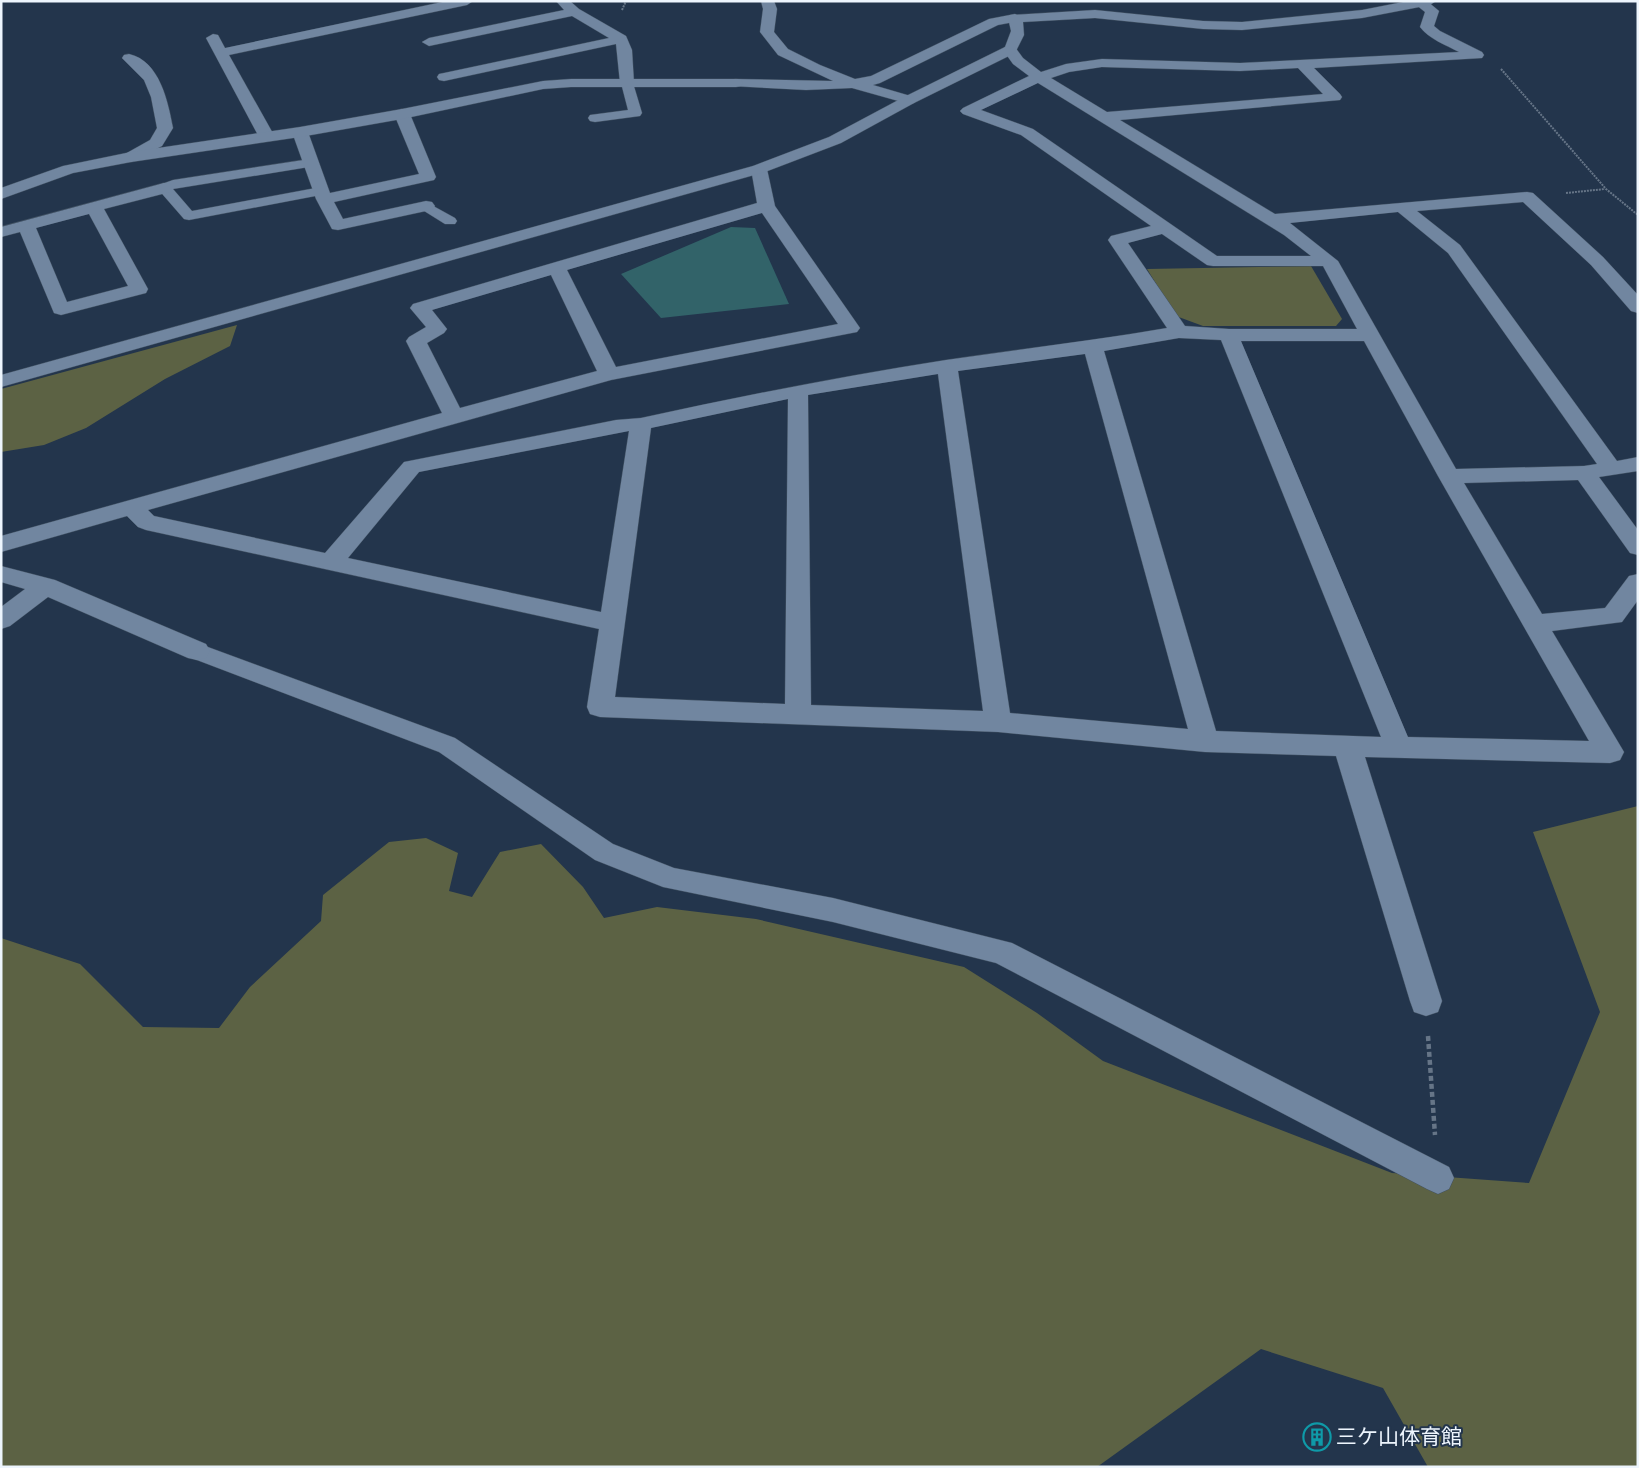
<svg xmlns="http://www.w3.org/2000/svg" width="1639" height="1468" viewBox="0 0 1639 1468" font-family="Spectral,'Noto Sans JP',serif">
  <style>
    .green { fill: #5c6244 }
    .water { fill: #326369 }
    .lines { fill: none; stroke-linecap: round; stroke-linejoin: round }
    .service-casing { stroke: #415162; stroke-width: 1 }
    .minor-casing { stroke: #415162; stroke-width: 1 }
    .tertiary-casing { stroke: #415162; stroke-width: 1 }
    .path-far1 { stroke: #667587; stroke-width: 2; stroke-dasharray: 2 1; stroke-linecap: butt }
    .path { stroke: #667587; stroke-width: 4.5; stroke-dasharray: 5 3; stroke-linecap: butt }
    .service { fill: #7186a0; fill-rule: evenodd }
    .minor { fill: #7186a0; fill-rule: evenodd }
    .tertiary { fill: #7186a0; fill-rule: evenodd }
    .labels { text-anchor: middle; stroke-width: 4; stroke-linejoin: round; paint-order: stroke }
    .near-poi-label { font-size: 21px; fill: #edf5fd; stroke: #23354c; text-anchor: start }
  </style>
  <rect width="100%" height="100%" fill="#23354c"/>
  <!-- green -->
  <g class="green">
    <path d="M1311 266 1342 319 1336 326H1203L1176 316 1147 269Z"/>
    <path d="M237 325 230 346 165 379 86 428 44 445 1 452V389Z"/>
    <path d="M1638 806V1467H1428L1383 1388 1261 1349 1097 1467H1V938L80 964 143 1027 219 1028 250 987 321 921 323 895 389 842 426 838 458 853 449 891 472 897 500 852 541 844 583 887 604 918 657 907 756 919 964 967 1037 1013 1103 1061 1392 1173 1529 1183 1600 1012 1533 832Z"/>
  </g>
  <!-- water -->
  <path class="water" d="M731 227 755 228 789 304 661 318 621 274Z"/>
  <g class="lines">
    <!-- service casing -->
    <g class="service-casing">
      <g id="service">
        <path d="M627 79 633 83 642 113 640 116 595 122 590 121 588 118 590 115 628 110 621 83Z"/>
        <path d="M310 159 317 163 315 166 173 189 192 211 321 187 326 188 328 191 326 194 189 220 184 219 157 188 159 185 173 180Z"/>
        <path d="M426 202 455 218 457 221 455 224H445L421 209 419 206 421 203Z"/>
        <path d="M197 643 455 738 613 844 674 868 833 898 1012 943 1449 1167 1454 1178 1449 1189 1438 1194 1427 1189 996 963 833 922 663 887 595 860 439 752 189 657 186 651 189 645Z"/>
      </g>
    </g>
    <!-- minor casing -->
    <g class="minor-casing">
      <g id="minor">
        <path d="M447 1H473L467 5 229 55 275 137 273 140H261L259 137 206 38 213 34 218 35 225 48Z"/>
        <path d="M556 1H570L579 9 626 36 632 50 634 83 632 86H622L620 83 616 44 444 81 439 80 437 77 439 74 444 73 609 38 572 16 429 46 422 42 429 38 564 10Z"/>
        <path d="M761 1H774L777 9 774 32 788 49 820 65 855 79 871 76 989 19 1015 14 1022 18 1020 21 998 25 880 83 873 85 914 97 916 100 914 103 909 104 852 88 806 90 731 86 729 83 731 80 736 79 833 81 778 55 760 32 763 9Z"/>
        <path d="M1417 1H1427L1439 11 1434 26 1440 31 1482 52 1484 55 1482 58 1314 68 1340 94 1342 97 1340 100 1120 120 1275 214 1527 192 1533 193 1603 257 1638 295V313L1631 311 1591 265 1523 202 1417 211 1460 245 1617 461 1638 457V471L1599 477 1638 530V555L1630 553 1578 480 1464 483 1542 614 1605 608 1629 576 1638 574V600L1622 622 1552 631 1624 752 1620 760 1610 763 1365 757 1442 1001 1438 1012 1426 1016 1414 1012 1410 1001 1336 756 1205 752 998 732 600 717 590 714 587 707 599 629 146 530 138 527 127 516 1 552V536L442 413 406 341 409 337 426 327 410 308 413 304 757 203 751 169 753 166H765L767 169 775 206 860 328 857 332 611 380 148 510 154 516 325 553 404 462 616 420 641 418C742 396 843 376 946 360 1019 349 1093 341 1167 328L1108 240 1111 236 1151 226 1021 135 963 114 960 111 963 108 1029 76 1013 64 1003 50 1005 47H1015L1023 58 1041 72 1066 64 1102 59 1240 63 1459 52C1446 45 1429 39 1420 27L1425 12 1415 4ZM1102 67 1240 71 1298 68 1323 94 1107 112 1051 78 1069 72ZM1038 83 1284 235 1311 256H1217L1033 129 981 110ZM1398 212 1448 253 1597 464 1584 466 1456 469 1338 261 1290 223ZM762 213 838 324 616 367 567 270ZM1162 234 1207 265 1213 266H1323L1357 329H1229L1185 326 1128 243ZM551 275 597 371 460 408 427 343 444 333 447 329 432 310ZM1179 338 1221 340 1381 737 1216 731 1104 351ZM1241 341H1364L1438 476 1589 741 1408 737ZM1085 354 1188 729 1010 713 958 371ZM938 374 983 711 811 705 808 395ZM788 399 785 704 615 697 651 428ZM629 431 601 612 348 558 419 472Z"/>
        <path d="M129 54C160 61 168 102 173 128L162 146 131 162 125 160 123 157 125 154 150 140 157 128 151 97 144 80 122 58 124 55Z"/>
        <path d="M402 109 407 111 410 114 436 177 434 180 334 202 343 219 426 201 432 202 435 206 432 210 426 211 338 230 332 229 316 199 292 132 294 129H306L308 132 330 193 419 174 394 114 397 111Z"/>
        <path d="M164 183 170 184 172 188 170 192 104 209 148 289 146 293 61 315 54 313 20 232 1 237V227ZM89 214 128 286 67 302 36 228Z"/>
        <path d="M1 566 55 580 206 644 210 651 206 658 197 660 188 658 48 597 10 626 1 629V607L25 589 1 582Z"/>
      </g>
    </g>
    <!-- tertiary casing -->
    <g class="tertiary-casing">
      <g id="tertiary">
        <path d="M1408 1H1436L1430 5 1362 18 1242 30 1203 29 1095 18 1023 22 1024 35 1015 53 914 103 841 143 765 172 1 387V375L753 166 829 137 904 97 1005 47 1011 31 1008 18 1010 15 1095 10 1203 21 1242 22 1362 10Z"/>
        <path d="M571 79H736L741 80 743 83 741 86 736 87H571L543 89 402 119 300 137 131 162 73 173 1 199V188L63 166 131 152 300 127 402 109 543 81Z"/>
      </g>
    </g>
    <!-- path-far1 -->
    <g class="path-far1">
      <path d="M622 10 626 1"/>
      <path d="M1501 69 1606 189 1638 215"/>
      <path d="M1566 193 1605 189"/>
    </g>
    <!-- path -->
    <path class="path" d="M1428 1036 1435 1135"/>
    <!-- service -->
    <use href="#service" class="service"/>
    <!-- minor -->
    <use href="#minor" class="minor"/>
    <!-- tertiary -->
    <use href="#tertiary" class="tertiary"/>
  </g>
  <!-- icons -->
  <defs>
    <g id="building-ring" transform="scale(1.4375)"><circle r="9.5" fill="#23354c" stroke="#0f9aa8" stroke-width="1.5"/><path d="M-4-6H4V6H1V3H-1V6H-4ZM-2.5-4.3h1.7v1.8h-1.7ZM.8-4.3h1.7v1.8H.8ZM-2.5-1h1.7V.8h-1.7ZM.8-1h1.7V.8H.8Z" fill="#0f9aa8"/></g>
  </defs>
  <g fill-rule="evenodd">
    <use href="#building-ring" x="1317" y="1437"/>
  </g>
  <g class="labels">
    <!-- near-poi labels -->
    <g class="near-poi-label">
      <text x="1336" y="1444">三ケ山体育館</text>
    </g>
  </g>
  <!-- border -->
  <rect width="1639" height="1468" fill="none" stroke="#edf5fd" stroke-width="5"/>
</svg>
